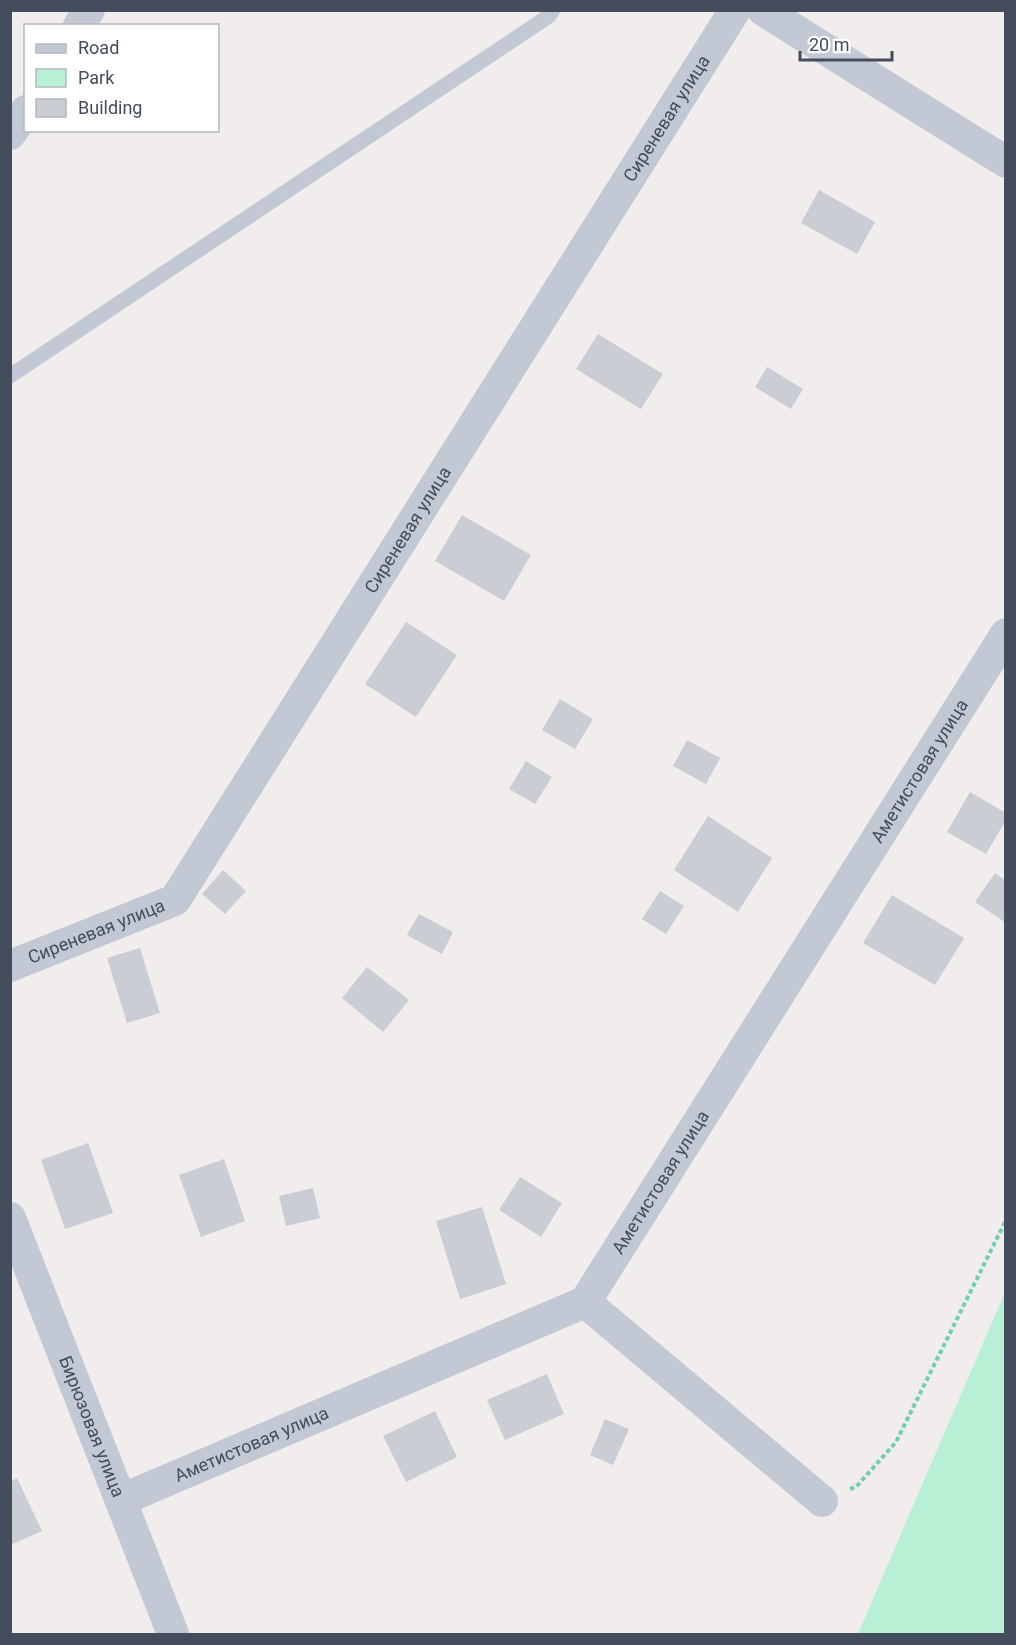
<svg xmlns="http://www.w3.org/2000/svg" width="1016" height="1645" viewBox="0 0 1016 1645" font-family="Roboto,sans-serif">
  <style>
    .green { fill: #b8f0d6 }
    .building { fill: #cbcdd5 }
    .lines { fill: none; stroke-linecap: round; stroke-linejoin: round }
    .path { stroke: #6ed0af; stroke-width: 4; stroke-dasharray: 4.5 3; stroke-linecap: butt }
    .lane { stroke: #c2c9d5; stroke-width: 15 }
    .street { stroke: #c2c9d5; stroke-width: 32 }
    .labels { text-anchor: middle; stroke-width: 4.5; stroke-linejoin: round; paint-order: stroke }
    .street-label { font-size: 18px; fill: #444d5b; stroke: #fff }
  </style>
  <rect width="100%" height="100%" fill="#f0edec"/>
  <!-- green -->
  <path class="green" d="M1005 1292V1634H858Z"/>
  <!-- building -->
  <g class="building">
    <path d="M819 190 875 222 857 254 801 223Z"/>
    <path d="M598 334 663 374 641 409 576 369Z"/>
    <path d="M767 367 803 389 791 409 755 387Z"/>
    <path d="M462 515 531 555 504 601 435 561Z"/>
    <path d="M406 622 457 655 416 717 365 684Z"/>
    <path d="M560 699 593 719 575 749 542 730Z"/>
    <path d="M687 740 720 758 706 784 673 766Z"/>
    <path d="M526 761 552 777 535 804 509 789Z"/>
    <path d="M970 792 1006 813V820L986 854 947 832Z"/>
    <path d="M708 816 772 858 738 912 674 870Z"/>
    <path d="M223 870 246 891 225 914 202 894Z"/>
    <path d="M995 873 1006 881V923L975 902Z"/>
    <path d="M660 891 684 906 666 934 642 919Z"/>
    <path d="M892 895 964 938 935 985 863 943Z"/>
    <path d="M419 914 453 932 442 954 407 935Z"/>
    <path d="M140 948 160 1013 127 1023 107 958Z"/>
    <path d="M367 967 409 1000 383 1032 342 998Z"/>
    <path d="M88 1143 113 1213 65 1229 41 1160Z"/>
    <path d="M224 1159 245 1221 201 1237 179 1175Z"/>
    <path d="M520 1177 562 1203 541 1237 499 1210Z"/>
    <path d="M313 1188 320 1218 286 1226 279 1196Z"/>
    <path d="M482 1207 506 1284 460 1299 436 1221Z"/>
    <path d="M547 1374 564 1414 505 1440 487 1400Z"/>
    <path d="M435 1411 457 1457 406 1482 383 1436Z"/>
    <path d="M605 1419 629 1429 613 1465 590 1455Z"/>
    <path d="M17 1478 42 1531 10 1545V1482Z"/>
  </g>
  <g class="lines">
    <!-- path -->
    <path class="path" d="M850 1489 856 1487 896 1442 1006 1220"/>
    <!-- lane -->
    <path class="lane" d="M10 376 549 16 553 10"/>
    <!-- street -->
    <g class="street">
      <path d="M763 10 1006 162"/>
      <path d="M79 26 89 10"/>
      <path d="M10 134 26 111"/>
      <path id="s1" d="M10 966 175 900 735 10"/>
      <path id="s2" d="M10 1218 173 1634"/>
      <path d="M585 1302 822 1501"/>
      <path id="s3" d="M121 1500 585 1302 1006 634"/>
    </g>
  </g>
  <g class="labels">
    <!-- street labels -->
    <g class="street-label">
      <text dy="6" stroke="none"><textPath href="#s1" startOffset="1101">Сиреневая улица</textPath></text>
      <text dy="6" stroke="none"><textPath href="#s1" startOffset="615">Сиреневая улица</textPath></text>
      <text dy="6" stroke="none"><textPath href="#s3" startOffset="1132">Аметистовая улица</textPath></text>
      <text dy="6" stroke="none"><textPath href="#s1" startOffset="93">Сиреневая улица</textPath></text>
      <text dy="6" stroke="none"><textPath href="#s3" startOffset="646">Аметистовая улица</textPath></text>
      <text dy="6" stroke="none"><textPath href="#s2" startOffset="224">Бирюзовая улица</textPath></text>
      <text dy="6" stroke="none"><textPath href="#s3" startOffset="142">Аметистовая улица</textPath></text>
    </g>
  </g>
  <!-- border -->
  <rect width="1016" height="1645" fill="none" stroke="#444d5b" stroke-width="24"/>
  <!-- legend -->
  <rect x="24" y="24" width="195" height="108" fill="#ffffff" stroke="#b4b8bd" stroke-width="1.5"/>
  <rect x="36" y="44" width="30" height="9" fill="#c2c9d5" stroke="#b4b8bd" stroke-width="1.5"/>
  <text x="78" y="54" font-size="18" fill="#444d5b">Road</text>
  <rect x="36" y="69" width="30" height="18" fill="#b8f0d6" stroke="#b4b8bd" stroke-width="1.5"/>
  <text x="78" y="84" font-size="18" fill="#444d5b">Park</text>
  <rect x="36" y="99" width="30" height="18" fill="#cbcdd5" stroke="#b4b8bd" stroke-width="1.5"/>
  <text x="78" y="114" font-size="18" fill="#444d5b">Building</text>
  <!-- scale -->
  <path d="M800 51v9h92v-9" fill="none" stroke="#444d5b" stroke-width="3"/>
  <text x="809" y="51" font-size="18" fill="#444d5b" stroke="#ffffff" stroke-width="4.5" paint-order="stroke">20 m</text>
</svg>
